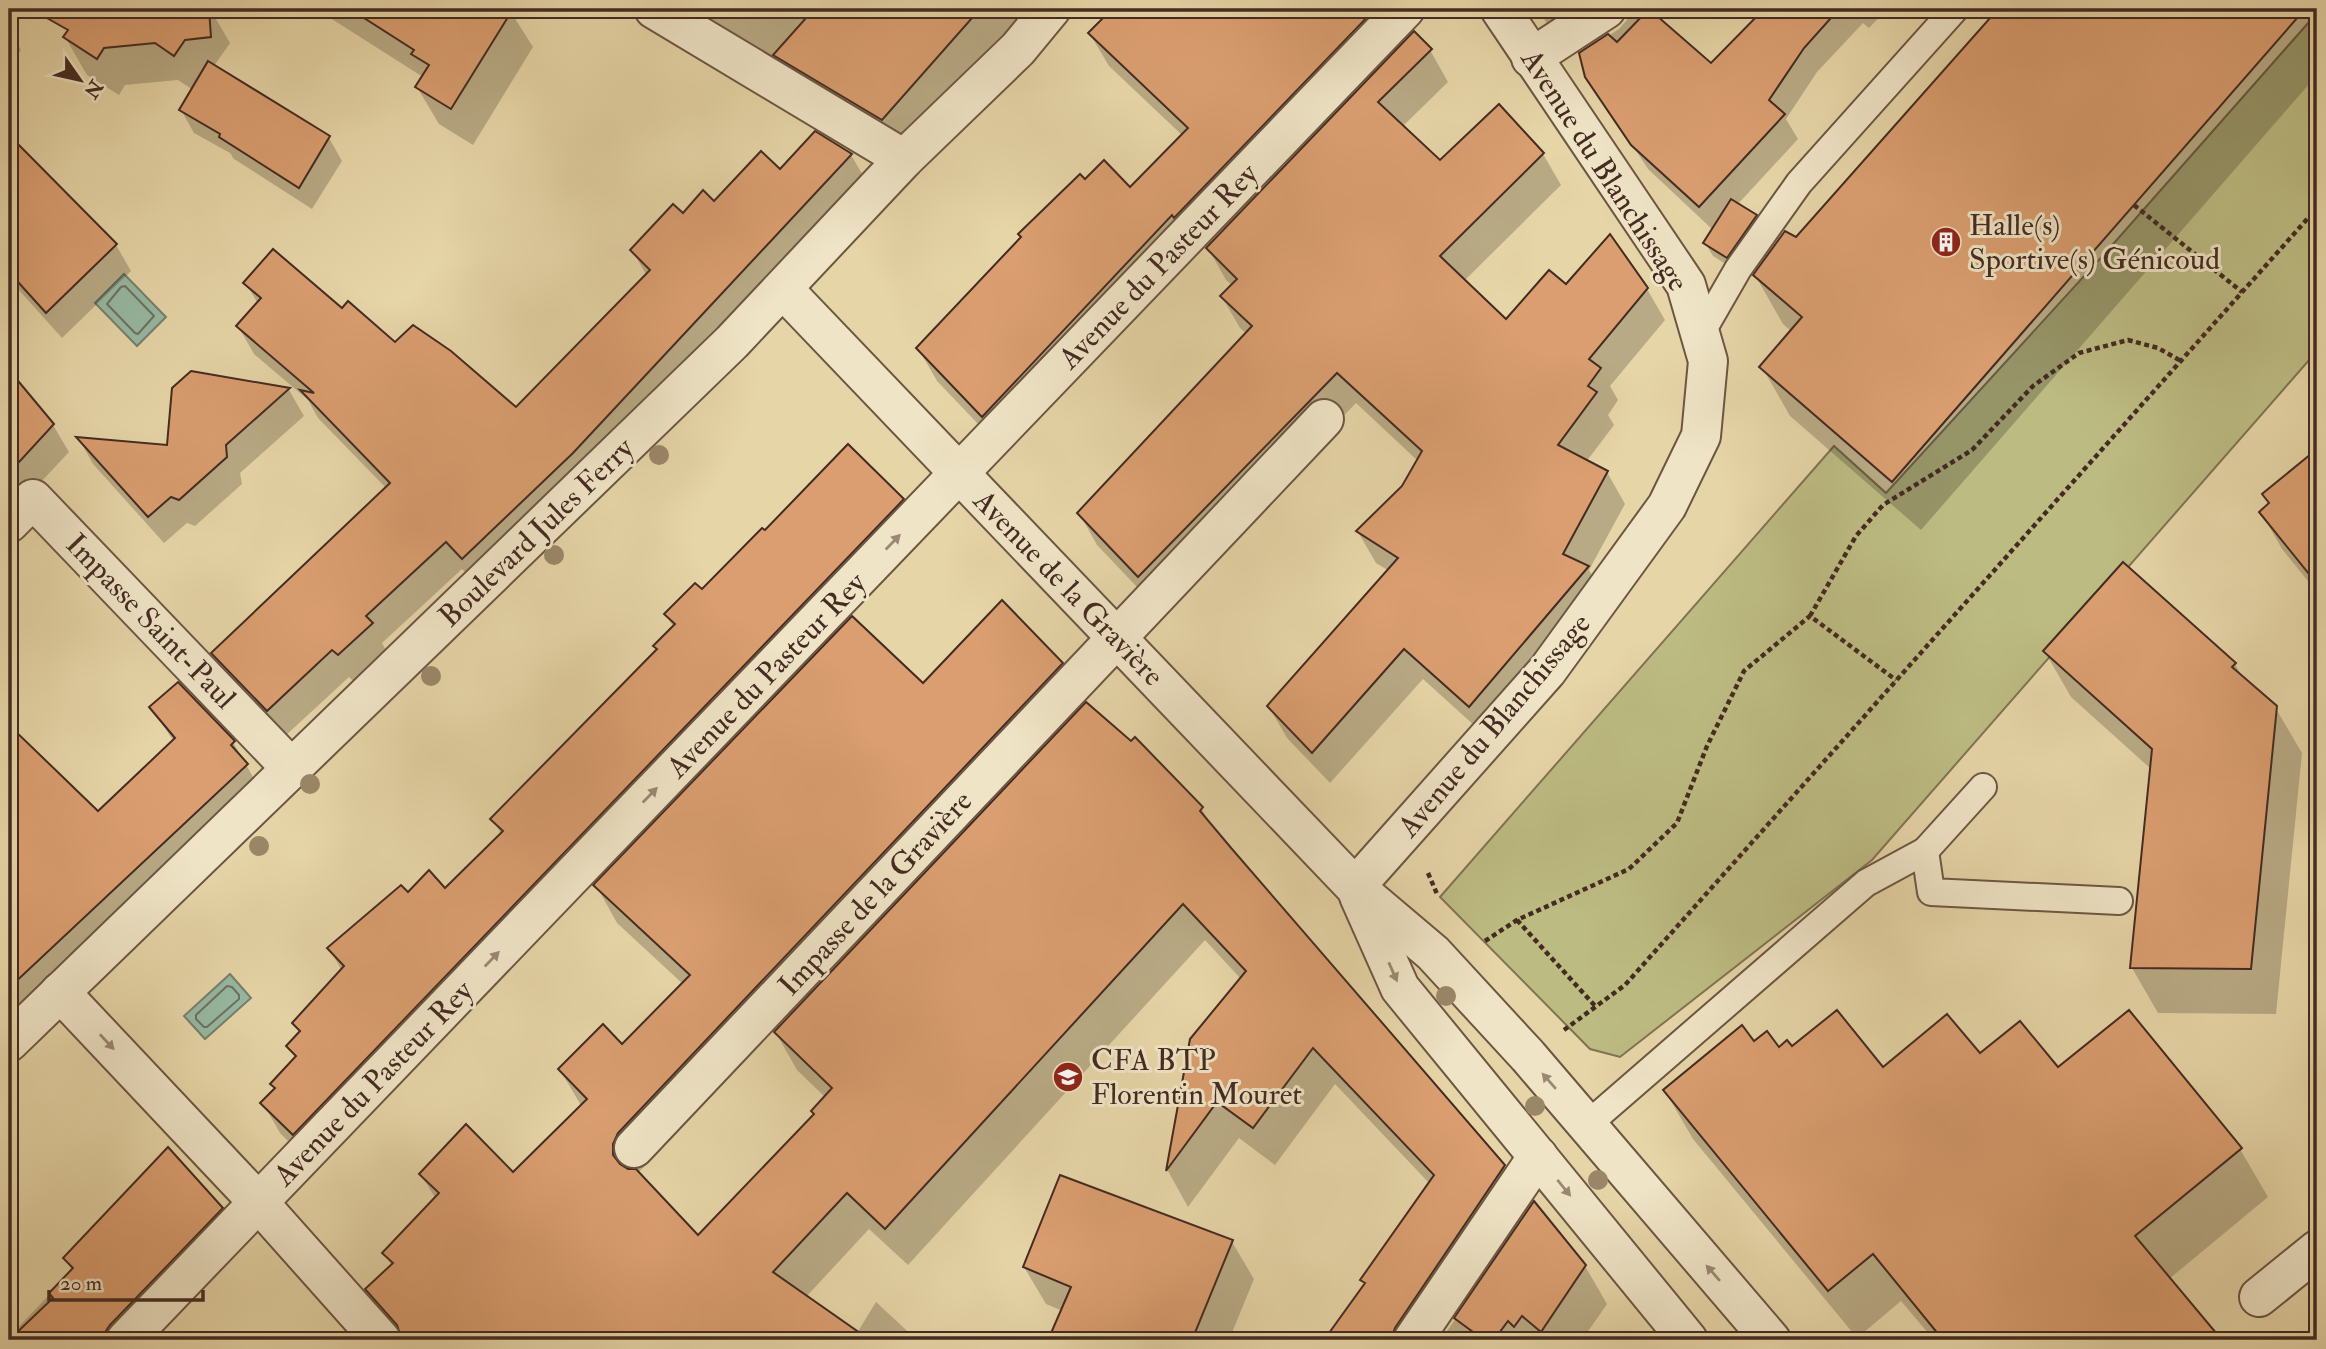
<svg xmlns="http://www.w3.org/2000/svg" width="2326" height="1349" viewBox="0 0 2326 1349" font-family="'IM FELL Double Pica',serif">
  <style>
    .green { fill: #bcbb82; stroke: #807352; stroke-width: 2 }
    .water { fill: #97b9a3; stroke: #76806f; stroke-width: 2 }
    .shadow { fill: #0003 }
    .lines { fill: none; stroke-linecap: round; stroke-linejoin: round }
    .shore { stroke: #6e7262; stroke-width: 2 }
    .building { fill: #da9e70; stroke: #442b22; stroke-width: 2 }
    .service-casing { stroke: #6c5643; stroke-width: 30 }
    .minor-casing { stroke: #6c5643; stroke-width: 42 }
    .tertiary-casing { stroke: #6c5643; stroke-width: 42 }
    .path { stroke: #442b22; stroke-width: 4.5; stroke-dasharray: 5 3.5; stroke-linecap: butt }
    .service { stroke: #efe4c6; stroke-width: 26 }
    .minor { stroke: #efe4c6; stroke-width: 38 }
    .tertiary { stroke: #efe4c6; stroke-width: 38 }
    .tree { fill: #9a8768 }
    .oneway { fill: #9a8874 }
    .labels { text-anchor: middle; stroke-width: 6; stroke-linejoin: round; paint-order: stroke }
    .street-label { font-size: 30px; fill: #442b22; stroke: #efe4c6 }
    .poi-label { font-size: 30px; fill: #442b22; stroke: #efe4c6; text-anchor: start }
  </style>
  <rect width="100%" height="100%" fill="#e6d5a7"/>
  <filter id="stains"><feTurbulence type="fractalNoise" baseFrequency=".00286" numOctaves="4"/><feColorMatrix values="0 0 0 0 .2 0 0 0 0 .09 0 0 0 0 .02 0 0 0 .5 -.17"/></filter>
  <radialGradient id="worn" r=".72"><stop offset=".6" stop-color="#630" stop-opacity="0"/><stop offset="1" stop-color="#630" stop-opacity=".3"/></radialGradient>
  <!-- green -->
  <path class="green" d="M2317 13V351L1872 860 1620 1057 1590 1049 1440 897 1834 446 1886 493 2107 251Z"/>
  <!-- water -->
  <g class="water">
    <path d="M124 274 166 317 137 346 95 303Z"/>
    <path d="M230 974 251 998 205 1039 184 1016Z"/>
  </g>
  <!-- shadow -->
  <g class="shadow">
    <path d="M85 9H217L213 14 230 43 214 66 329 138 342 161 312 209 234 159 230 153 194 133 181 110 193 90 178 80 125 85 119 95 87 75 65 37Z"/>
    <path d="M323 9H509L533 47 473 145 439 124 417 87 423 77 327 16Z"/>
    <path d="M654 9H1034L904 156Z"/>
    <path d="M1111 9H1176L1204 36 1232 43 1263 9H1413L1001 448 937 381 918 348 1086 182 1130 190 1183 136 1109 66 1090 34Z"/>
    <path d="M1537 9H1646L1711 65 1767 9H1887L1869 28 1863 23 1817 72 1786 119 1798 139 1737 205 1756 216 1764 229 1735 270 1713 256 1705 243 1713 230 1648 169 1587 76 1581 54 1619 29 1627 20 1628 13 1619 11 1562 45Z"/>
    <path d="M2000 9H2317V75L1921 530 1790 416 1762 367 1792 332 1783 324 1755 275 1796 240Z"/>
    <path d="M9 28 21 50 9 67Z"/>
    <path d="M1430 50 1448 82 1402 127 1440 162 1543 154 1561 185 1464 281 1506 321 1566 287 1647 289 1665 320 1610 386 1618 400 1608 415 1614 425 1586 462 1607 472 1625 504 1589 570 1606 599 1488 738 1423 679 1330 783 1287 738 1269 707 1389 571 1376 563 1358 532 1403 487 1418 461 1356 403 1157 608 1097 545 1079 513 1247 334 1240 328 1222 297 1233 286 1226 280 1208 248Z"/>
    <path d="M9 138 116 245 131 271 62 338 9 279Z"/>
    <path d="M851 155 867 182 478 585 462 569 382 643 387 652 354 682 349 677 283 738 229 681 213 653 387 489 318 418 308 400 254 354 238 326 258 304 246 283 342 310 395 344 516 409 647 276 632 250 683 215 714 203 780 171Z"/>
    <path d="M191 373 289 390 304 416 240 473 242 484 195 526 187 523 164 543 93 464 79 439 169 447Z"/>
    <path d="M24 392 53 425 69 452 9 516V407Z"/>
    <path d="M2317 450V592L2282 549 2261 512 2270 505 2264 494Z"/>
    <path d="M902 500 920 530 311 1164 280 1133 263 1103 276 1089 272 1084 296 1059 288 1046 300 1033 294 1023 342 971 329 948 408 895 445 891 502 835 492 819 658 651 674 628 666 615 702 592Z"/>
    <path d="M2045 652 2235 664 2244 680 2275 707 2302 753 2276 1014 2158 1013 2132 968 2151 769 2071 697Z"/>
    <path d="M1061 664 1083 702 638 1173 698 1238 815 1115 826 1098 797 1070 776 1033 1201 808 1215 831 1504 1166 1526 1204 1433 1340H1326L1365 1285 1362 1280 1430 1184 1335 1084 1275 1165 1239 1138 1188 1207 1168 1171 1191 1040 1241 979 1205 940 908 1265 869 1229 806 1297 857 1333 876 1302 917 1340H401L389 1327 367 1290 392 1266 384 1253 436 1199 421 1175 513 1174 582 1107 560 1070 622 1047 683 984 617 923 596 885 923 686Z"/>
    <path d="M151 707 233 742 261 791 9 1027V734L12 731 98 813 174 742Z"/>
    <path d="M1754 1043 1883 1069 1980 1056 2058 1069 2240 1149 2268 1197 2169 1279 2218 1340H1934L1901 1301 1857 1338 1693 1139 1665 1091Z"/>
    <path d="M1534 1204 1585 1266 1607 1304 1582 1340H1441Z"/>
    <path d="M221 1209 238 1239 141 1340H9V1337L72 1271 65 1258Z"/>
    <path d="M1232 1242 1254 1279 1229 1340H1051L1063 1311 1046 1304 1024 1267Z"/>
    <path d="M342 1332 350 1340H333Z"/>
  </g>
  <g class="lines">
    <!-- shore -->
    <g class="shore">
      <path d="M125 286 154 316 138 334 135 333 107 304 121 287Z"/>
      <path d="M227 986 232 987 239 995V999L207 1027H204L196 1019V1015Z"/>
    </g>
  </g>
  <!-- building -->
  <g class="building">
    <path d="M31 9H209L211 37 185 40 174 56 155 43 104 48 97 59 63 37 68 30Z"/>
    <path d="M350 9H513L451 109 415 87 429 65 411 54 414 50Z"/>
    <path d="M814 9H980L882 120 773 55Z"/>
    <path d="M1112 9H1375L1174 218 1172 215 982 417 916 348 1021 237 1018 234 1080 174 1085 179 1104 160 1130 187 1188 128 1088 33Z"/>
    <path d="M1649 9 1711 63 1764 9H1839L1804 48 1769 100 1785 114 1699 207 1631 145 1585 77 1579 53 1608 34 1617 42Z"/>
    <path d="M1998 9H2305L1892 482 1759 367 1802 317 1753 275 1785 231 1796 237Z"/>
    <path d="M1414 31 1432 49 1378 102 1440 160 1499 104 1544 153 1440 256 1506 319 1549 270 1566 284 1610 234 1648 288 1589 359 1601 368 1588 386 1597 392 1558 445 1608 471 1563 554 1589 566 1469 707 1404 649 1312 753 1267 706 1398 558 1356 531 1402 486 1422 451 1337 373 1138 577 1077 513 1252 326 1220 296 1237 279 1206 248Z"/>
    <path d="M208 61 330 136 299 188 219 137 220 134 179 110Z"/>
    <path d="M815 131 852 154 573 453 462 559 446 542 366 616 373 623 338 655 332 650 267 711 211 653 390 483 300 390 314 393 236 326 261 298 243 283 273 249 342 308 348 301 395 342 413 325 451 351 516 407 650 270 630 250 673 204 683 213 703 190 714 201 761 151 780 169Z"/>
    <path d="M9 135 117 244 46 313 9 272Z"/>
    <path d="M1731 199 1757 215 1727 258 1703 243Z"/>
    <path d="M9 370 54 424 9 473Z"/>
    <path d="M191 371 290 388 226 445 227 457 179 500 171 497 148 517 76 437 167 445 172 388Z"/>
    <path d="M848 444 904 499 293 1135 260 1103 275 1088 270 1084 296 1056 286 1046 300 1031 292 1023 344 966 327 948 401 885 408 892 429 870 445 888 503 831 490 819 657 649 653 646 675 624 664 614 695 583 702 589 762 528 765 530Z"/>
    <path d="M2317 449V584L2259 512 2269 503 2262 494Z"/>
    <path d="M2123 562 2236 663 2232 667 2277 706 2251 969 2130 968 2152 749 2043 651Z"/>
    <path d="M1002 600 1063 663 618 1133 613 1144V1155L620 1164 628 1169H636L698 1235 814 1114 811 1111 832 1088 774 1032 1086 702 1131 741 1135 737 1203 807 1200 811 1232 849 1505 1165 1395 1328 1391 1340H1324L1365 1283 1360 1280 1434 1175 1313 1048 1253 1128 1217 1102 1166 1171 1190 1039 1246 971 1183 904 885 1229 847 1193 773 1272 870 1340H402L397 1325 365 1289 393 1263 382 1253 439 1193 419 1174 466 1124 513 1172 587 1099 558 1069 603 1024 622 1044 690 975 593 885 852 616 923 683Z"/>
    <path d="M178 682 235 741 231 745 248 764 9 988V725L98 811 175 738 149 707Z"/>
    <path d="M1837 1010 1883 1067 1947 1014 1980 1053 2020 1021 2058 1067 2129 1010 2242 1148 2135 1236 2222 1340H1943L1873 1254 1828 1291 1663 1090 1742 1025 1754 1041 1767 1031 1779 1047 1787 1040 1792 1046Z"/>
    <path d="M168 1147 223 1208 110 1325 100 1340H9L53 1298 49 1293 73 1268 63 1258Z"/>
    <path d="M1060 1175 1233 1240 1192 1340H1048L1071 1287 1023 1267Z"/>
    <path d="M1534 1201 1586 1265 1541 1332 1522 1316 1514 1327 1508 1321 1494 1340H1484L1454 1318Z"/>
  </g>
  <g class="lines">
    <!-- service casing -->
    <g class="service-casing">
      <g id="service">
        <path d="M1700 335 1738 269 1799 183 1955 9"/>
        <path d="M1925 851 1983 787"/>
        <path d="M1587 1125 1866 883 1925 851 1931 892 2119 901"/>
      </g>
    </g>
    <!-- minor casing -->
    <g class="minor-casing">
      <g id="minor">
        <path d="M654 9 904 159"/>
        <path d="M1531 58 1606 9"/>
        <path d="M783 289 1355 887 1433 953 1528 1056 1771 1340"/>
        <path d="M9 523 33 499 292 769"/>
        <path d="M1355 887 1547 671 1667 506 1701 436 1708 361 1686 285 1500 9"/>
        <path d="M1359 896 1400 988 1688 1340"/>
        <path d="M60 992 258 1202 381 1340"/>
        <path d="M634 1148 1324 419"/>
        <path d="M2259 1297 2317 1250"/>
        <path d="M126 1340 1405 9"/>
        <path d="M1413 1340 1538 1156"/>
      </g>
    </g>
    <!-- tertiary casing -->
    <g class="tertiary-casing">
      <path id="tertiary" d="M9 1042 732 342 904 159 1018 49 1051 9"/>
    </g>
    <!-- path -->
    <g class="path">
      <path d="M2134 205 2242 292"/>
      <path d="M1810 616 1856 536 1883 505 1972 450 2033 386 2079 353 2128 340 2158 348 2181 361"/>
      <path d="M1428 873 1437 894"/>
      <path d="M1517 920 1596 1007"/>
      <path d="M1485 941 1517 920 1629 869 1677 823 1707 746 1744 671 1810 616 1896 680"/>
      <path d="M1564 1030 1625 985 2317 208"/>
    </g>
    <!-- service -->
    <use href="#service" class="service"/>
    <!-- minor -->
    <use href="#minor" class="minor"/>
    <!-- tertiary -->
    <use href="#tertiary" class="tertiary"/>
  </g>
  <!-- trees -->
  <g class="tree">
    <circle cx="659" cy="455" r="10"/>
    <circle cx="554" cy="555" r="10"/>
    <circle cx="431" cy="676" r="10"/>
    <circle cx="310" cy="784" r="10"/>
    <circle cx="259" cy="846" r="10"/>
    <circle cx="1446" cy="996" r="10"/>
    <circle cx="1535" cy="1106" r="10"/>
    <circle cx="1598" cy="1180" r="10"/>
  </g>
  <!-- one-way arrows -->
  <defs><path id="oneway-solid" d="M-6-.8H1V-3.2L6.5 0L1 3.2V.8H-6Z" transform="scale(1.75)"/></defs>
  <g class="oneway">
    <use href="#oneway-solid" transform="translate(893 542) rotate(-46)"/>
    <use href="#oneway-solid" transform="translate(650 795) rotate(-46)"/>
    <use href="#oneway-solid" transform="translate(492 959) rotate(-46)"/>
    <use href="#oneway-solid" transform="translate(1393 972) rotate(66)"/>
    <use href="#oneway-solid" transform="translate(107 1042) rotate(47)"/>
    <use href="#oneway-solid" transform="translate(1549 1081) rotate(-131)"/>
    <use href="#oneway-solid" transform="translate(1564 1188) rotate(51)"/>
    <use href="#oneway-solid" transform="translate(1713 1273) rotate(-131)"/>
  </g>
  <!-- icons -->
  <defs>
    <g id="building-disc" transform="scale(1.575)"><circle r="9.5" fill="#8f2418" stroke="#efe4c6"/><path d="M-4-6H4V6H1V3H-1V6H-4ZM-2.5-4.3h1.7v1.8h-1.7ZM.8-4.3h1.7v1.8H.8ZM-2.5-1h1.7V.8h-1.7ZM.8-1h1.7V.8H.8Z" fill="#fff"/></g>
    <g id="school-disc" transform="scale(1.575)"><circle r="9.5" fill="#8f2418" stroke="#efe4c6"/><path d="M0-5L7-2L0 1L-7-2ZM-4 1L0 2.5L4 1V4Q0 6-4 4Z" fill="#fff"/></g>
  </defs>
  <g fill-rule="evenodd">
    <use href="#building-disc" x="1946" y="242"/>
    <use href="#school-disc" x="1068" y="1077"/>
  </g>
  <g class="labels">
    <!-- street labels -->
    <g class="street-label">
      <text transform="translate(1605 170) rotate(57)" y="10">Avenue du Blanchissage</text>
      <text transform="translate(1158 266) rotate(-46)" y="10">Avenue du Pasteur Rey</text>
      <text transform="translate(536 532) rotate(-44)" y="10">Boulevard Jules Ferry</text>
      <text transform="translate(1069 588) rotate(46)" y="10">Avenue de la Gravière</text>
      <text transform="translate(151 621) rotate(46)" y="10">Impasse Saint-Paul</text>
      <text transform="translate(766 675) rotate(-46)" y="10">Avenue du Pasteur Rey</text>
      <text transform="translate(1494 725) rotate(-50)" y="10">Avenue du Blanchissage</text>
      <text transform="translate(875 893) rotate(-47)" y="10">Impasse de la Gravière</text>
      <text transform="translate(373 1083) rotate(-46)" y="10">Avenue du Pasteur Rey</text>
    </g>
    <!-- poi labels -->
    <g class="poi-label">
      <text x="1969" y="235">Halle(s)<tspan x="1969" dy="34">Sportive(s) Génicoud</tspan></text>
      <text x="1091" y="1070">CFA BTP<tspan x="1091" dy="34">Florentin Mouret</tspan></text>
    </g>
  </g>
  <!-- margin -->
  <rect width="2326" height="1349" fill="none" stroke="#e6d5a7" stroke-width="35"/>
  <rect x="10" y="10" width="2305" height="1328" fill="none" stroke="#442b22" stroke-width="3.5"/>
  <rect x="18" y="18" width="2291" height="1314" fill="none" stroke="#442b22" stroke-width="2"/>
  <!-- north arrow -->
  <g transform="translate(80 80) rotate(124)" stroke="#efe4c6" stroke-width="5" paint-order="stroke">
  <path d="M0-5L12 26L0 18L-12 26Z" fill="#442b22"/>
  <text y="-10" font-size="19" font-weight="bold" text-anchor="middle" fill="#442b22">N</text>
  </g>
  <!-- scale -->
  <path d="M49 1290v10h154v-10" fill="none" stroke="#442b22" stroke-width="3.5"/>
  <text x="60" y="1290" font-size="21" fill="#442b22" stroke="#efe4c6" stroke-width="5" paint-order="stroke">20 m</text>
  <rect width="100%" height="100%" filter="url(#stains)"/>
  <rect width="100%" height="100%" fill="url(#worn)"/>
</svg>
